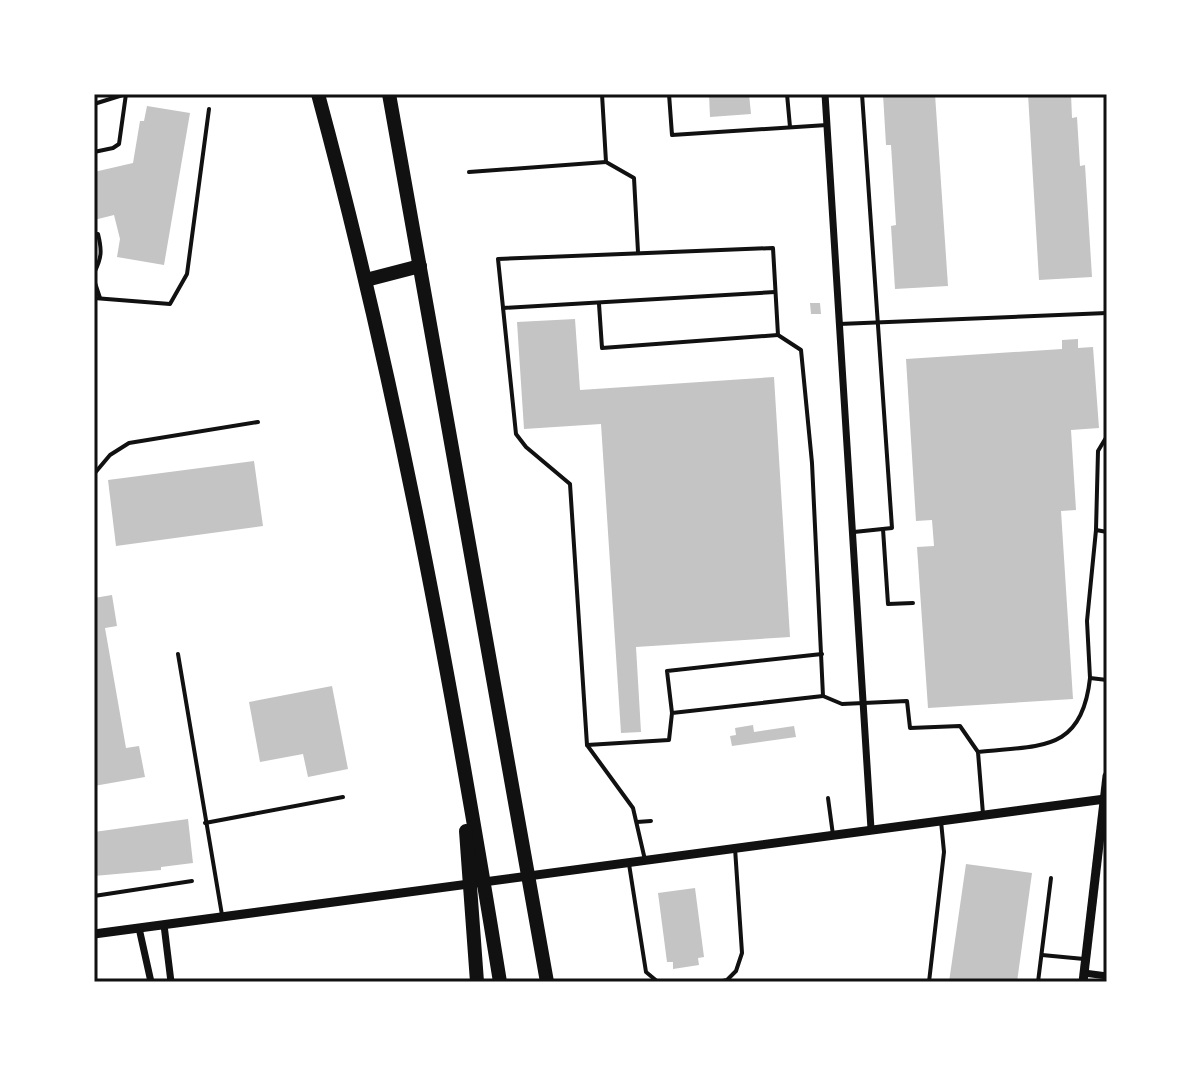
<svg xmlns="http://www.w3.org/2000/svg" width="1201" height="1076" viewBox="0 0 1201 1076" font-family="Georgia,serif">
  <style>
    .building { fill: #c4c4c4 }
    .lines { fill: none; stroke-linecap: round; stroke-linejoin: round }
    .service { stroke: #111; stroke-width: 4 }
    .minor { stroke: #111; stroke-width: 7 }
    .tertiary { stroke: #111; stroke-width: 9 }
    .motorway { stroke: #111; stroke-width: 14 }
    .neatline { fill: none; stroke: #111; stroke-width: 3 }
  </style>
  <rect width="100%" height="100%" fill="#fff"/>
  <!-- building -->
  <g class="building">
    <path d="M709 94H749L751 114 710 117Z"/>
    <path d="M883 94H935L948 286 895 289 891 226 896 225 891 145H886Z"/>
    <path d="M1028 94H1071L1072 118 1077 117 1080 166 1085 165 1092 277 1039 280Z"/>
    <path d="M147 106 190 113 164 265 117 257 120 239 114 215 94 220V172L133 163 140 121H144Z"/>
    <path d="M810 303H820L821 314H811Z"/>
    <path d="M575 319 580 390 774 377 790 637 636 647 641 732 621 733 601 424 524 429 517 322Z"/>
    <path d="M1078 339V348L1093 347 1099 428 1071 430 1076 510 1061 511 1073 699 928 708 917 547 934 546 932 520 916 521 906 359 1062 349V340Z"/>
    <path d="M254 461 263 526 116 546 108 480Z"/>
    <path d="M112 595 117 626 105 628 126 748 139 746 145 777 94 786V598Z"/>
    <path d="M332 686 348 769 308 777 303 754 260 762 249 702Z"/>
    <path d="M753 725 754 732 794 726 796 737 732 746 730 736 736 735 735 728Z"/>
    <path d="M188 819 193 863 161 867V870L94 876V832Z"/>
    <path d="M966 864 1032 873 1017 982H949Z"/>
    <path d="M695 888 704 957 698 958 699 965 673 969V962H667L658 893Z"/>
  </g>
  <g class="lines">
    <!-- service -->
    <g class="service">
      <path d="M602 94 606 162 634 178 638 252"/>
      <path d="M669 94 672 135 827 125"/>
      <path d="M787 94 790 127"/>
      <path d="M94 104 126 94"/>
      <path d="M94 152 113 148 119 144 126 94"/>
      <path d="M469 172 606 162"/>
      <path d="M94 235 98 234C102 250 102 258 94 273"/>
      <path d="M94 280 100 298"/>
      <path d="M94 298 170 304 187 274 209 109"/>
      <path d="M599 304 602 348 778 335"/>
      <path d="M503 308 775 292"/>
      <path d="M839 324 1107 313"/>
      <path d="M94 474 110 455 129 443 258 422"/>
      <path d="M883 529 888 604 913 603"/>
      <path d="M1096 530 1098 451 1107 436"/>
      <path d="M854 532 892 528 862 94"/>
      <path d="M1107 532 1096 530 1087 621 1090 678 1107 680"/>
      <path d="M178 654 222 915"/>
      <path d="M672 713 667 671 822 654"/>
      <path d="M587 745 669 740 672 713 823 696"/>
      <path d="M828 798 833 835"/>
      <path d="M983 814 978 752C1040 745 1082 753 1090 678"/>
      <path d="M637 822 651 821"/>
      <path d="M205 823 343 797"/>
      <path d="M645 860 633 808 587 745 570 484 526 447 516 434 498 259 773 248 778 335 801 350 812 463 823 696 842 704 907 701 910 728 960 726 978 752"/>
      <path d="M629 864 646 972 658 982"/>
      <path d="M94 896 192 881"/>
      <path d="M1042 955 1084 959"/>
      <path d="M718 982 727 980 736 971 742 953 735 848"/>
      <path d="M929 982 944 852 941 821"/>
      <path d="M1038 982 1051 878"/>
    </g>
    <!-- minor -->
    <g class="minor">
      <path d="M825 94 871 829"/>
      <path d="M164 925 171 982"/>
      <path d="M139 928 151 982"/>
      <path d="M1084 973 1107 976"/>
    </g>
    <!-- tertiary -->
    <g class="tertiary">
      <path d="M94 934 1105 799"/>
      <path d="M1083 982 1107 776"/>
    </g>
    <!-- motorway -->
    <g class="motorway">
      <path d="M318 94C397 386 452 684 500 982"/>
      <path d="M389 94 547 982"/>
      <path d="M366 280 420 266"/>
      <path d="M466 831 477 982"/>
    </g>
  </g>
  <!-- border -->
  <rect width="1201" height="1076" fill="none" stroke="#ffffff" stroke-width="192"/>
  <rect x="96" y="96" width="1009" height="884" class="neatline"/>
</svg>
